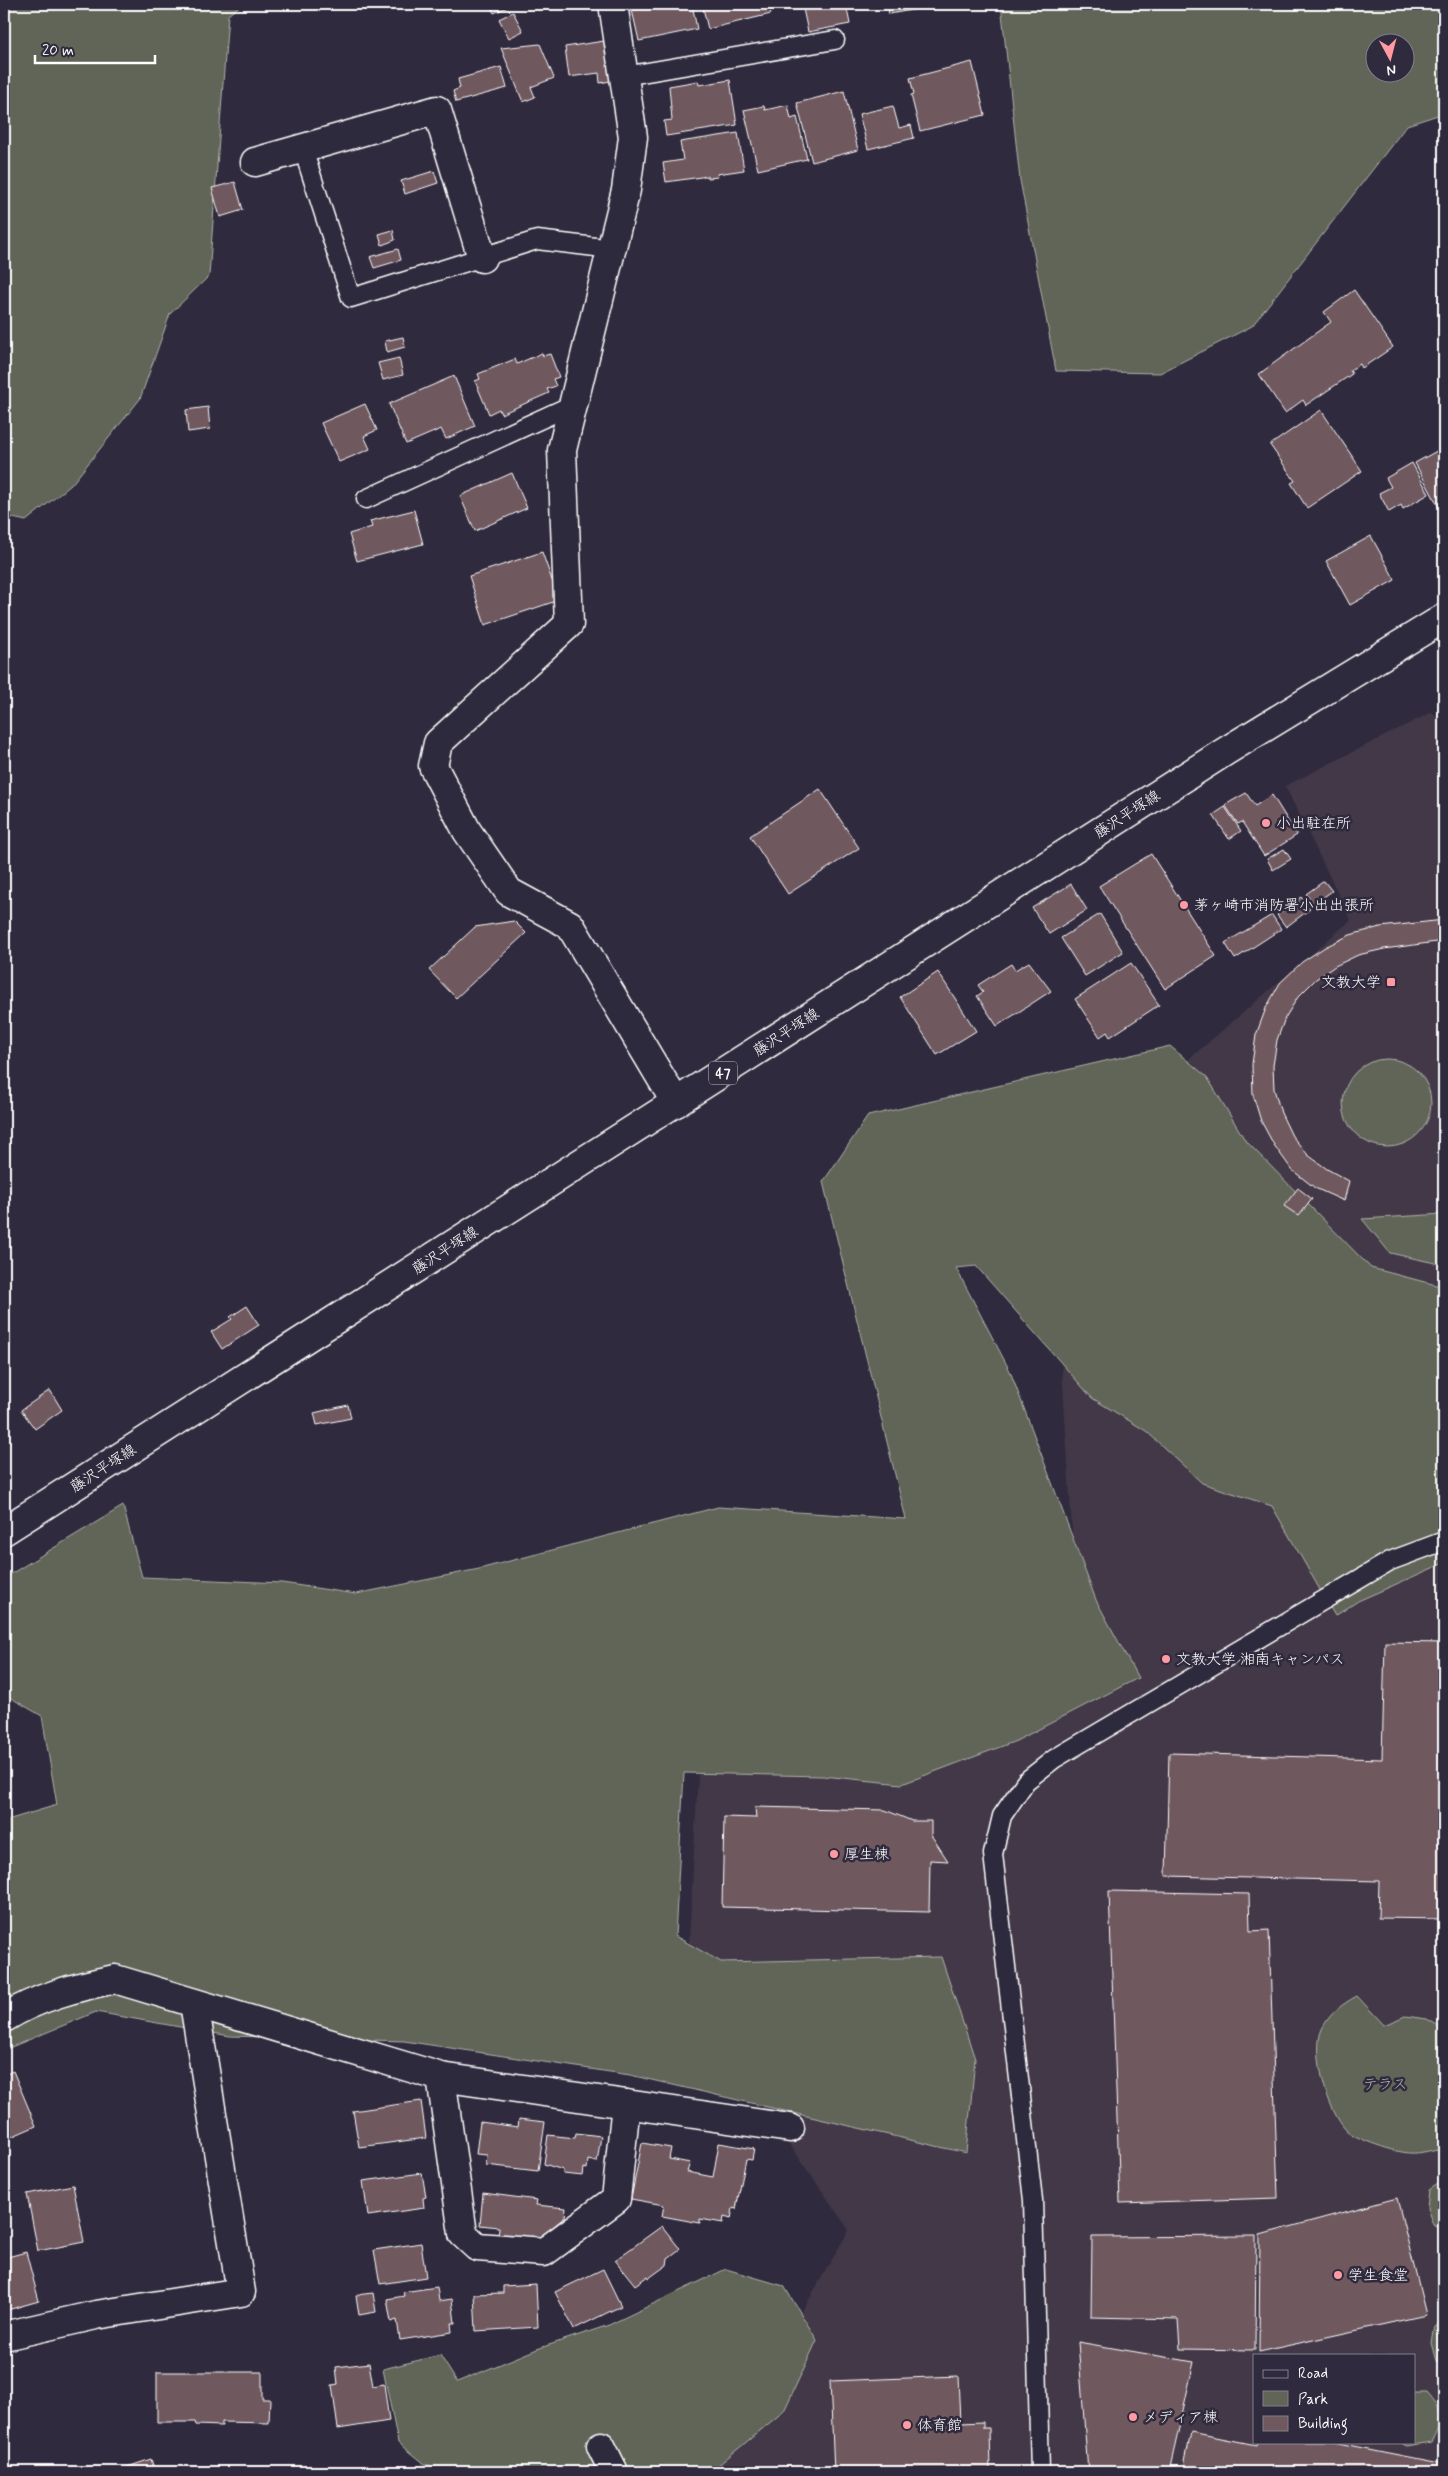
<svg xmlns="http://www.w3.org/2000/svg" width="1448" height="2476" viewBox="0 0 1448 2476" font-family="Mynerve,'Klee One',sans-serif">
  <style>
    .built { fill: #423847; fill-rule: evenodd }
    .green { fill: #606558; stroke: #b0b2ac; fill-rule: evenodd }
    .building { fill: #6f585e; stroke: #fff }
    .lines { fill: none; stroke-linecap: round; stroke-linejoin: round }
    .lane-casing { stroke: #fff; stroke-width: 21 }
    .street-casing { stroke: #fff; stroke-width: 31 }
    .primary-casing { stroke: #fff; stroke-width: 31 }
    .lane { stroke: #2f2a3d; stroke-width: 18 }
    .street { stroke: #2f2a3d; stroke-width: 28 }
    .primary { stroke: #2f2a3d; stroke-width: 28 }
    .poi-dot { fill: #ff9aa2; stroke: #2f2a3d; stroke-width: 2 }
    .labels { text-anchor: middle; stroke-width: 5; stroke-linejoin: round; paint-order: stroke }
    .shield { fill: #2f2a3d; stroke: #c1bfc5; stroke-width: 1 }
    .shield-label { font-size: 14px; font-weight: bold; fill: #fff }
    .street-label { font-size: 15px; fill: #fff; stroke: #2f2a3d }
    .poi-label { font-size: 15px; fill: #fff; stroke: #2f2a3d; text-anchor: start }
    .park-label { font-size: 15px; fill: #b7bab4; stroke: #2f2a3d }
  </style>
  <rect width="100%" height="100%" fill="#2f2a3d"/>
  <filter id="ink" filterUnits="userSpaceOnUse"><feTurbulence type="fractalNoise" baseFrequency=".02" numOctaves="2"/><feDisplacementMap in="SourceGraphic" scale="10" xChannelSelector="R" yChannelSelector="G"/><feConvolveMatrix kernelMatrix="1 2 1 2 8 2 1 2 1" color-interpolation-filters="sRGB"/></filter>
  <g filter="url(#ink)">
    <!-- built -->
    <path class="built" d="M1432 712 1444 721V2472H709L849 2230 686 1995 700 1740 1075 1578 1050 1178 1351 920 1285 786ZM1254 2355H1414V2442H1254Z"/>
    <!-- green -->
    <g class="green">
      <path d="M4 4H242L228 15 209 276 170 314 140 399 71 485 26 521 4 516Z"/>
      <path d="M1001 4H1444V113L1407 125 1252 326 1160 373 1056 371 1020 180ZM1406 42V72H1376V42Z"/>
      <path d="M1170 1046 1207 1077 1245 1140 1371 1268 1444 1287V1563L1358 1601 1335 1616 1272 1506 1202 1483 1146 1431 1092 1398 976 1266 956 1268 1010 1371 1096 1600 1138 1678 1016 1741 902 1784 823 1776 684 1773 675 1936 721 1962 941 1957 975 2059 966 2153 630 2075 404 2041 230 2036 96 2012 4 2050V1821L57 1805 42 1716 4 1694V1578L123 1506 142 1577 282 1583 356 1594 479 1569 718 1507 906 1519 823 1182 868 1116Z"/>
      <circle cx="1387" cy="1103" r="44"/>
      <path d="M1444 1214V1265L1390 1253 1362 1219Z"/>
      <path d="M1357 1996 1384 2025 1405 2016 1427 2019 1444 2029V2148C1434 2149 1421 2154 1410 2153 1397 2153 1355 2139 1346 2130 1328 2111 1311 2053 1322 2029 1330 2013 1342 2004 1357 1996Z"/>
      <path d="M1444 2180V2230L1433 2225 1427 2208 1429 2190Z"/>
      <path d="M726 2269 784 2286 817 2340 784 2411 710 2472H452L424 2464 398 2443 383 2369 440 2355 457 2382 537 2349 609 2325Z"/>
      <path d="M1444 2319V2364L1437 2361 1432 2343 1435 2326Z"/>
      <path d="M1414 2393H1426C1443 2412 1443 2420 1431 2442L1408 2446 1398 2442H1414Z"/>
    </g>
    <!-- building -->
    <g class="building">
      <path d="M489 4H514L494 13Z"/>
      <path d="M662 4H692L697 29 639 41 632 10Z"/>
      <path d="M702 4H769L771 14 708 29Z"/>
      <path d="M802 4H846L850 24 808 32Z"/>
      <path d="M887 4H947L889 14Z"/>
      <path d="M513 12 523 31 509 38 499 19Z"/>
      <path d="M604 41 610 81 600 83 599 73 569 77 565 47Z"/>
      <path d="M540 44 554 78 531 87 535 97 523 102 501 48Z"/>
      <path d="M972 62 985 115 920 131 911 95 914 94 910 78Z"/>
      <path d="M501 67 507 88 456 102 453 91 460 88 458 79Z"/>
      <path d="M730 80 737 125 666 136 664 121 672 120 669 86 698 81 699 85Z"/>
      <path d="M844 91 858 150 812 162 797 103Z"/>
      <path d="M788 105 791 119 797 117 807 159 758 170 744 110 764 106 765 110Z"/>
      <path d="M893 106 899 128 911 125 914 138 868 149 859 114Z"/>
      <path d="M738 133 744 170 717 174 718 177 708 178V176L666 182 663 163 683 160 680 142Z"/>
      <path d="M434 171 438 183 405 194 401 181Z"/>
      <path d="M235 182 243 210 220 217 212 188Z"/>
      <path d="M393 230 395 240 382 245 379 234Z"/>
      <path d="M398 249 401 260 374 268 370 257Z"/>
      <path d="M1354 290 1393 347 1362 368 1360 364 1350 370 1352 374 1306 405 1303 400 1285 413 1259 374 1331 322 1324 312Z"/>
      <path d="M403 337 405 347 387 352 385 341Z"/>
      <path d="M542 353 543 356 550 354 559 377 553 379 556 386 547 389 549 393 501 414 499 409 489 414 475 381 480 379 478 374 515 359 517 364Z"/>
      <path d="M399 358 403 375 383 380 378 363Z"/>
      <path d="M454 376 475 426 446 439 441 429 406 444 389 404Z"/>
      <path d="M365 404 377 430 364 436 370 449 339 462 321 423Z"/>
      <path d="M208 407 210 429 188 432 186 410Z"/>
      <path d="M1321 410 1362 471 1307 508 1291 483 1295 481 1270 445Z"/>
      <path d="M1444 447V507L1440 509 1415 463Z"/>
      <path d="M1412 463 1429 494 1403 509 1401 505 1389 512 1379 493 1391 487 1386 478Z"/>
      <path d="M512 473 527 508 475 531 460 496Z"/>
      <path d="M414 510 423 544 357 561 349 534 372 527 370 521Z"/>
      <path d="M1371 536 1395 580 1350 605 1326 561Z"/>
      <path d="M542 552 559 600 485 625 469 576Z"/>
      <path d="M820 789 859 848 788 894 750 836Z"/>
      <path d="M1246 793 1255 806 1272 795 1297 835 1264 856 1242 822 1238 824 1225 805Z"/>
      <path d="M1225 807 1241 831 1229 839 1213 815Z"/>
      <path d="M1284 849 1291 859 1273 870 1267 859Z"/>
      <path d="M1151 854 1216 956 1165 989 1099 886Z"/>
      <path d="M1324 881 1332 891 1314 904 1306 894Z"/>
      <path d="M1071 884 1087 910 1049 934 1032 908Z"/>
      <path d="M1301 897 1310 909 1286 927 1277 915Z"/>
      <path d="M1100 914 1123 952 1085 976 1061 938Z"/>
      <path d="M1272 915 1281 929 1235 959 1225 943Z"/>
      <path d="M1444 920V941L1384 949 1358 955 1335 966 1316 979 1298 997 1285 1018 1277 1040 1273 1066 1274 1089 1281 1113 1292 1136 1308 1155 1327 1169 1349 1181 1344 1201 1315 1188 1292 1170 1274 1145 1261 1121 1253 1095 1252 1064 1256 1035 1266 1008 1280 983 1302 962 1325 947 1350 935 1380 927Z"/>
      <path d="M514 921 526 933 456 998 429 970 475 927Z"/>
      <path d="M1029 962 1051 991 997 1026 977 996 983 992 978 985 1011 964 1015 970Z"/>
      <path d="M1131 963 1159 1005 1110 1037 1107 1032 1100 1037 1075 999Z"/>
      <path d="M938 972 976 1031 937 1055 900 997Z"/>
      <path d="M1298 1188 1312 1199 1299 1216 1284 1206Z"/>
      <path d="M247 1306 259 1325 222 1349 211 1332 232 1319 230 1317Z"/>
      <path d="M50 1390 62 1410 35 1429 21 1410Z"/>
      <path d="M348 1405 351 1418 317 1425 314 1413Z"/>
      <path d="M1385 1642 1444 1643V1726H1442L1440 1807H1444V1919L1378 1918 1379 1881 1166 1876 1169 1753 1382 1759Z"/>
      <path d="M755 1807 885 1810 912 1821H931V1835L948 1861 930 1860 929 1912 722 1907 724 1817 756 1818Z"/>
      <path d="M1109 1891 1249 1894 1250 1931 1269 1930 1278 2198 1120 2203Z"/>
      <path d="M13 2071 36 2126 4 2140V2075Z"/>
      <path d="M421 2101 426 2138 359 2147 353 2111Z"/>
      <path d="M519 2119 545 2122 538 2171 486 2165 487 2155 476 2154 480 2122 518 2127Z"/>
      <path d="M576 2133 601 2136 597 2162 588 2160 587 2169 584 2168 583 2176 563 2174V2170L544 2164 548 2135 575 2138Z"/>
      <path d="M642 2143 671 2148 669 2159 690 2163 687 2172 713 2177 719 2143 754 2149 752 2160 746 2159 736 2209 733 2208 731 2219 724 2217 723 2223 700 2219V2223L662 2216 664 2205 631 2199Z"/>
      <path d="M422 2173 426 2197 423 2198 424 2208 368 2216 363 2181Z"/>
      <path d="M73 2185 84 2242 38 2251 27 2194Z"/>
      <path d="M483 2193 537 2200 536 2205 566 2208 565 2217 537 2240 498 2237 499 2227 480 2225Z"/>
      <path d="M1397 2198 1426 2315 1259 2352 1260 2235Z"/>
      <path d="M662 2226 680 2249 668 2258 667 2265 649 2278 648 2276 635 2285 615 2260Z"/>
      <path d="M1256 2236 1255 2350 1180 2349 1178 2319 1091 2317 1092 2237Z"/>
      <path d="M421 2243 426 2277 380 2284 374 2250Z"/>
      <path d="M26 2252 39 2301 4 2311V2258Z"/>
      <path d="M603 2269 621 2306 574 2329 555 2292Z"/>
      <path d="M536 2284 538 2327 476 2331 474 2294 503 2293V2286Z"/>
      <path d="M437 2287 439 2301 452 2299 455 2323H451L452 2332 400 2340 397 2320 391 2322 387 2299 404 2296 403 2292Z"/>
      <path d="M373 2293 376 2312 359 2315 356 2295Z"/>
      <path d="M1078 2342 1194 2362 1169 2472H1088Z"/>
      <path d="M369 2363 373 2386 384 2384 389 2421 338 2429 332 2385 338 2384 336 2367Z"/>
      <path d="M157 2372H262V2399H270L269 2423 222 2422V2426L196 2425 195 2422H157Z"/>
      <path d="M958 2376 960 2423 983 2422V2428H989L990 2472H834L830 2381Z"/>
      <path d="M1191 2432 1256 2445 1257 2442H1333L1444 2464V2472H1183Z"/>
      <path d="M151 2459 155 2472H113Z"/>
    </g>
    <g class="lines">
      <!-- lane casing -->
      <g class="lane-casing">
        <g id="lane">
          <path d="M624 76 835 40"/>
          <path d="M303 149 351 298 537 240 612 249"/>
          <path d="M366 499 574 404"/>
          <path d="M1040 2472 1033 2200 993 1854 1002 1816 1026 1781 1054 1759 1390 1561 1444 1541"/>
        </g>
      </g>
      <!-- street casing -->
      <g class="street-casing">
        <g id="street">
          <path d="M613 4 633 137 626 190 562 450 569 624 438 743 433 766 467 831 509 892 570 925 676 1103"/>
          <path d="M255 162 437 110 482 258"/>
          <path d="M4 2018C38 1997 76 1987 115 1979L441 2077 790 2128"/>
          <path d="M441 2077 463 2234 477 2247 544 2252 616 2199 626 2104"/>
          <path d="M4 2336 96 2315 241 2292 194 2003"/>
          <path d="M601 2446 614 2472"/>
        </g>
      </g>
      <!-- primary casing -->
      <g class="primary-casing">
        <path id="primary" d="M4 1531 1226 751 1444 618"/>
      </g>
      <!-- lane -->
      <use href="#lane" class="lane"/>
      <!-- street -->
      <use href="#street" class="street"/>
      <!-- primary -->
      <use href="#primary" class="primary"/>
    </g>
  </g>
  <!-- markers -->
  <g class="poi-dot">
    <circle cx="1266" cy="823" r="5"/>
    <circle cx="1184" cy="905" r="5"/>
    <rect x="1386" y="977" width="10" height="10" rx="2.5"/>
    <circle cx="1166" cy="1659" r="5"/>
    <circle cx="834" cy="1854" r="5"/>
    <circle cx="1338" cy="2275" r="5"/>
    <circle cx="1133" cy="2417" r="5"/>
    <circle cx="907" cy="2425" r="5"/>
  </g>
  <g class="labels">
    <!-- shield labels -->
    <rect class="shield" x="709" y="1061.5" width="28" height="23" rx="4"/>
    <g class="shield-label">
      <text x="723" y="1078">47</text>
    </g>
    <!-- street labels -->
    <g class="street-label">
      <text transform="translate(1127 814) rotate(-33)" y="5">藤沢平塚線</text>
      <text transform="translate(786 1032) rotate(-33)" y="5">藤沢平塚線</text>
      <text transform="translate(445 1250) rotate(-33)" y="5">藤沢平塚線</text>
      <text transform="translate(103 1468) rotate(-33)" y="5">藤沢平塚線</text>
    </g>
    <!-- poi labels -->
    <g class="poi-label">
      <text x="1276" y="828">小出駐在所</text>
      <text x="1194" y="910">茅ヶ崎市消防署小出出張所</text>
      <text x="1381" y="987" text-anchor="end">文教大学</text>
      <text x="1176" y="1664">文教大学 湘南キャンパス</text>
      <text x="844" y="1859">厚生棟</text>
      <text x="1348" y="2280">学生食堂</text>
      <text x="1143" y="2422">メディア棟</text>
      <text x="917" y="2430">体育館</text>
    </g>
    <!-- park labels -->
    <g class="park-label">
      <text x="1385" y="2089">テラス</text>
    </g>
  </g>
  <!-- margin -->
  <rect width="1448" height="2476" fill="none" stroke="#2f2a3d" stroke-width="20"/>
  <rect x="10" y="10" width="1428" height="2456" fill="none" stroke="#fff" stroke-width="2" filter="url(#ink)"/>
  <!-- legend -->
  <rect x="1253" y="2354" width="162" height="90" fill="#2f2a3d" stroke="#827f8b"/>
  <rect x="1263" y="2370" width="25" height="8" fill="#2f2a3d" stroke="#827f8b"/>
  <text x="1298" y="2378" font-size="15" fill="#ffffff">Road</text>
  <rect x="1263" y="2391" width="25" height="15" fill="#606558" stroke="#827f8b"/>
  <text x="1298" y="2404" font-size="15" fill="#ffffff">Park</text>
  <rect x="1263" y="2416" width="25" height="15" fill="#6f585e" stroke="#827f8b"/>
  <text x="1298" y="2428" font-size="15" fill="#ffffff">Building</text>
  <!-- north arrow -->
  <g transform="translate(1390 58) rotate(173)"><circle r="24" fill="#2f2a3d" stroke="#827f8b"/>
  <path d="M0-4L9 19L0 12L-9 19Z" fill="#ff9aa2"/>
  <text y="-8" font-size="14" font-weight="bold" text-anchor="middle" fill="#ffffff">N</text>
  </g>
  <!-- scale -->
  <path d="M35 55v8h120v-8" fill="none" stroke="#ffffff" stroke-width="2.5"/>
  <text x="42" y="55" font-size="15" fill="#ffffff" stroke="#2f2a3d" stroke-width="4" paint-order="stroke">20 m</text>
</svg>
